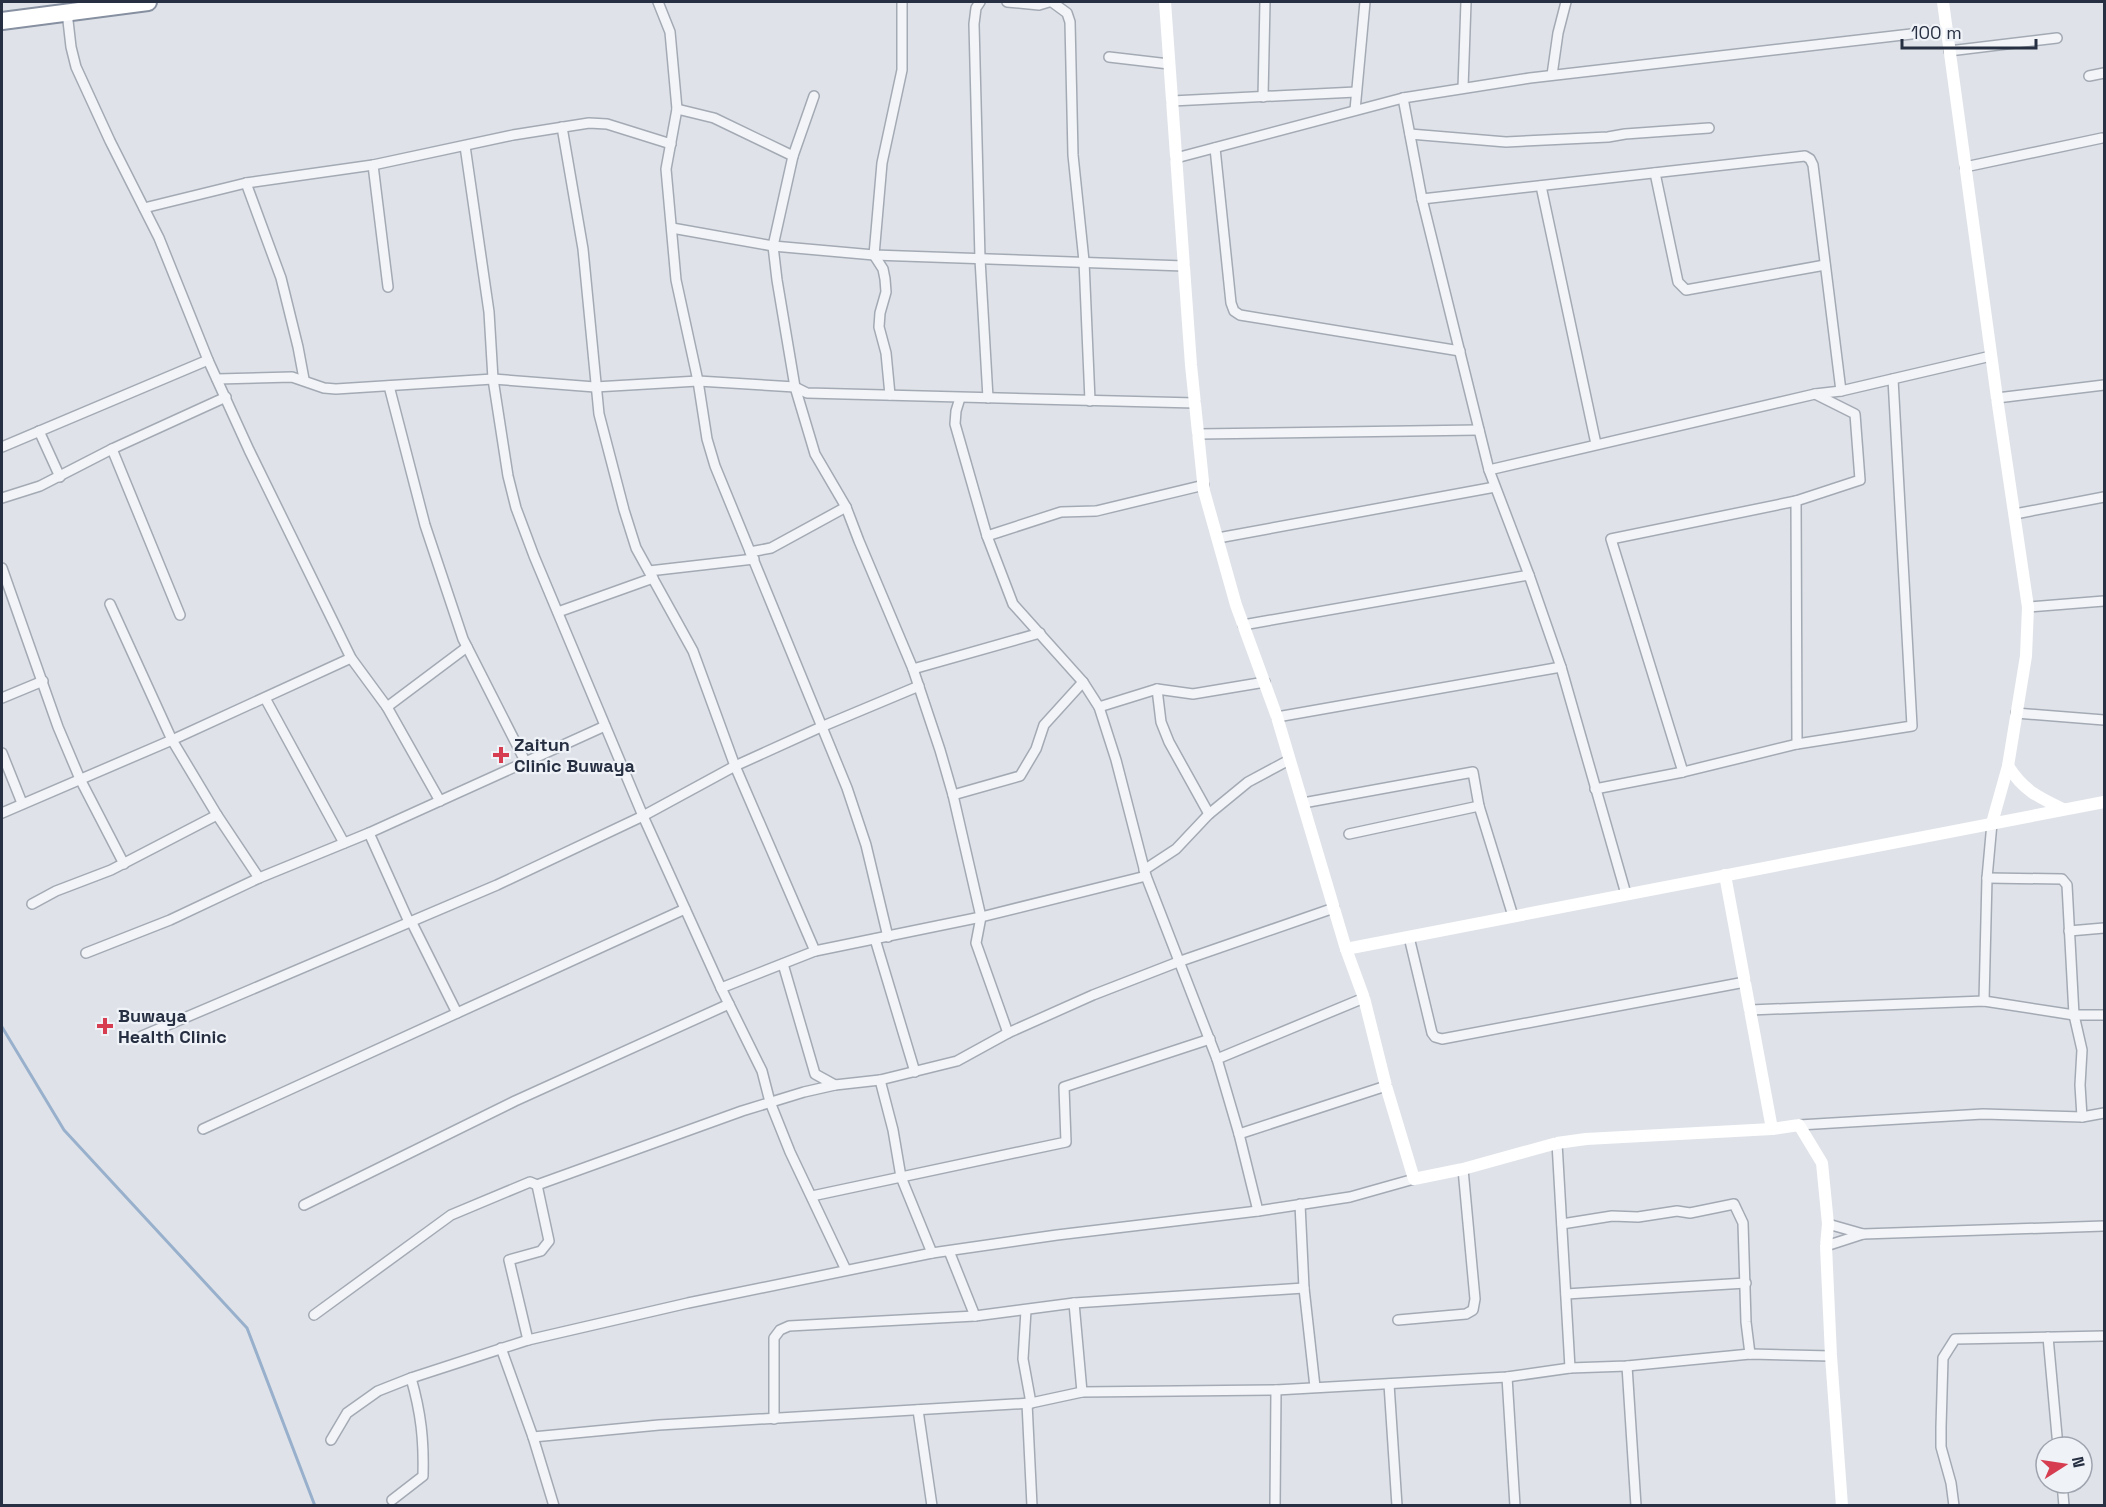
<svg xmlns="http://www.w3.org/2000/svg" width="2106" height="1507" viewBox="0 0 2106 1507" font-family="'Space Grotesk',sans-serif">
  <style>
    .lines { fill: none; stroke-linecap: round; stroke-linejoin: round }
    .stream { stroke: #98b0cc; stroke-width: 3 }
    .street-casing { stroke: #a4aab4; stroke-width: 12 }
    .highway-casing { stroke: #8690a1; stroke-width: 20 }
    .street { stroke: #f2f4f7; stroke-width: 9 }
    .secondary { stroke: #fff; stroke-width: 12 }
    .highway { stroke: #fff; stroke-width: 16 }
    .poi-dot { fill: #d63d50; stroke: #eff2f7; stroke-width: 2 }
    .labels { text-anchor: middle; stroke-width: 4.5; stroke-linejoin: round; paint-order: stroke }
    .poi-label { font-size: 18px; font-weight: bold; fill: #273042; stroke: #eff2f7; text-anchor: start }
  </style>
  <rect width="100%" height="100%" fill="#dfe3e9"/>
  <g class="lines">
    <!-- stream -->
    <path class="stream" d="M2 1027 64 1130 247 1328 315 1506"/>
    <!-- street casing -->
    <g class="street-casing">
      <g id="street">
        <path d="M658 2 670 32 677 109 666 169 676 280 698 381 707 439 715 466 847 788 866 845 888 937"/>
        <path d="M980 2 976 8 974 24 980 259 988 398"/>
        <path d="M1007 2 1039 5 1049 2"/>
        <path d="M1052 2 1067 13 1070 22 1073 155 1084 261 1090 401"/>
        <path d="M67 12 71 47 76 67 110 141 159 238 208 360 249 450 351 658 387 707 440 801"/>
        <path d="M1949 51 2057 38"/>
        <path d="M1109 57 1169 64"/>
        <path d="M1552 75 1558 33 1566 2"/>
        <path d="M2089 76 2104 73"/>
        <path d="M1463 88 1466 2"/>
        <path d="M814 96 793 156 773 246 777 280 795 387 815 454 846 507 859 541 913 669 940 750 953 795 981 917 976 943 1008 1033"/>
        <path d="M1263 97 1265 2"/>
        <path d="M1403 98 1422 199 1489 470 1529 575 1561 667 1626 894"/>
        <path d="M1172 101 1356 92"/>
        <path d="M677 109 714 118 793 156"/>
        <path d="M1355 110 1365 2"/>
        <path d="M562 127 583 249 599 414 624 510 636 548 693 651 735 766 815 951"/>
        <path d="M1410 134 1506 142 1608 137 1625 134 1709 128"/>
        <path d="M465 146 489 312 493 379 508 476 516 508 534 556 643 816 721 988 762 1071 770 1102 790 1152 846 1270"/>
        <path d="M1215 148 1231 303 1234 311 1240 315 1460 351"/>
        <path d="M1176 158 1403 98 1530 78 1946 30"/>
        <path d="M373 165 388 287"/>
        <path d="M1965 167 2102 138"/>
        <path d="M1655 173 1678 282 1686 290 1825 265"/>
        <path d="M246 183 281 278 298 347 304 379"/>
        <path d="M1541 186 1596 444"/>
        <path d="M1422 199 1805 156 1810 159 1813 165 1841 391"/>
        <path d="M144 208 246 183 373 165 513 135 589 123 607 124 671 144"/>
        <path d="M672 228 773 246 874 255 1184 266"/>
        <path d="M217 379 292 377 324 388 336 389 493 379 595 387 698 381 795 387 807 393 1195 403"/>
        <path d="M389 386 425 525 463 639 526 763"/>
        <path d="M890 395 886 353 879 327 880 313 886 292 885 279 883 269 874 255 882 163 902 70V2"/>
        <path d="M960 398 956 411 955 424 987 536 1013 604 1083 682 1099 707 1116 760 1146 876 1217 1059 1239 1134 1258 1211"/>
        <path d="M1997 398 2104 385"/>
        <path d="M39 431 60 477"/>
        <path d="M1198 434 1479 430"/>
        <path d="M2 447 208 360"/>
        <path d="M112 449 180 615"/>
        <path d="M1489 470 1815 394 1841 391 1991 356"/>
        <path d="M2 498 40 486 112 449 226 397"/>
        <path d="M2015 514 2104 497"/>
        <path d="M987 536 1061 512 1096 511 1204 485"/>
        <path d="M1218 538 1495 487"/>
        <path d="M750 552 771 548 846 507"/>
        <path d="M2 568 58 727 80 779 124 864"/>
        <path d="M649 571 754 559"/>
        <path d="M110 604 172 740 217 815 259 878"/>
        <path d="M2028 607 2104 601"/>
        <path d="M558 612 653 578"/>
        <path d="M1243 625 1529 575"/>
        <path d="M913 669 1040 633"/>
        <path d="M1157 689 1161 722 1169 742 1209 814"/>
        <path d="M2 698 43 681"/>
        <path d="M265 698 344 843"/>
        <path d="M387 707 467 647"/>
        <path d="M1099 707 1157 689 1193 694 1265 682"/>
        <path d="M2016 713 2104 720"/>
        <path d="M1277 717 1561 667"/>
        <path d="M1797 744 1796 501 1860 480 1855 414 1815 394"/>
        <path d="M2 753 22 803"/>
        <path d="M1683 772 1611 539 1796 501"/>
        <path d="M1595 789 1683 772 1797 744 1912 726 1893 379"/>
        <path d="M953 795 1020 776 1036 749 1044 725 1083 682"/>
        <path d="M1303 803 1473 772 1479 806 1513 916"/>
        <path d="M2 813 172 740 351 658"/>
        <path d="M369 833 409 922"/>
        <path d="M1349 834 1479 806"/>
        <path d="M1144 870 1176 849 1209 814 1248 782 1289 760"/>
        <path d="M1987 878 2062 879 2067 885 2074 1015 2082 1050 2080 1085 2082 1117"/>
        <path d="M32 904 56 891 111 870 217 815"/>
        <path d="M411 921 457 1013"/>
        <path d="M2069 931 2104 928"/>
        <path d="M1409 937 1432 1033 1435 1037 1442 1039 1745 982"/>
        <path d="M875 939 915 1072"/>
        <path d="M86 953 170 920 259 878 369 833 605 726"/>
        <path d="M783 964 815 1074 835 1085"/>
        <path d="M721 988 815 951 981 917 1146 876"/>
        <path d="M1984 1001 1987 878 1992 823"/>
        <path d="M1750 1010 1984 1001 2074 1015H2104"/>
        <path d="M142 1036 497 885 643 816 735 766 821 727 919 686"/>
        <path d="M1217 1059 1364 998"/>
        <path d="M880 1080 893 1130 901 1177 932 1253"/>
        <path d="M1799 1125 1983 1114 2082 1117 2104 1113"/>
        <path d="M203 1129 685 909"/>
        <path d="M1239 1134 1386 1086"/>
        <path d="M1557 1143 1570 1368"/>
        <path d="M812 1196 1066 1142 1064 1087 1210 1039"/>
        <path d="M1300 1204 1304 1288 1315 1387"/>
        <path d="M304 1205 515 1101 729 1004"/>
        <path d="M1562 1224 1612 1216 1638 1217 1677 1211 1690 1213 1734 1204 1743 1223 1746 1322 1750 1354"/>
        <path d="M1828 1224 1863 1234"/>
        <path d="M1826 1246 1863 1234 2104 1226"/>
        <path d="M949 1251 975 1316"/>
        <path d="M1566 1294 1746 1283"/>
        <path d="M1074 1303 1082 1392"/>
        <path d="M1026 1310 1023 1359 1031 1403"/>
        <path d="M314 1315 451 1215 530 1182 537 1185 742 1111 804 1092 835 1085 880 1080 957 1061 1008 1033 1093 995 1178 962 1334 908"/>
        <path d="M1398 1320 1466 1314 1473 1310 1475 1299 1463 1169"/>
        <path d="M2048 1337 2058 1447"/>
        <path d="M528 1340 509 1260 541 1251 549 1241 537 1185"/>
        <path d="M501 1348 533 1437 554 1506"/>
        <path d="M1627 1366 1636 1506"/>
        <path d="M1507 1377 1515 1506"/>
        <path d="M1389 1384 1397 1506"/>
        <path d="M1027 1403 1032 1506"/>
        <path d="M918 1410 932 1506"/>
        <path d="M774 1419V1338L780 1330 789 1326 975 1316 1074 1303 1304 1288"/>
        <path d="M533 1437 659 1425 1031 1403 1082 1392 1276 1390 1507 1377 1570 1368 1627 1366 1750 1354 1831 1356"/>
        <path d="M331 1440 347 1413 378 1391 411 1378 528 1340 688 1303 932 1253 1057 1235 1258 1211 1350 1197 1414 1179"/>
        <path d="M2062 1483 2064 1506"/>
        <path d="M392 1500 423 1476C424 1440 421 1413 411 1378"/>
        <path d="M1275 1506 1276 1390"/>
        <path d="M1954 1506 1951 1483 1941 1447V1427L1943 1358 1955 1339 2104 1336"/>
      </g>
    </g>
    <!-- highway casing -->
    <g class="highway-casing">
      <path id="highway" d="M2 21 148 2"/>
    </g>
    <!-- street -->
    <use href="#street" class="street"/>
    <!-- secondary -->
    <g class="secondary">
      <path d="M1165 2 1191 365 1204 491 1236 605 1277 717 1346 949 2104 802"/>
      <path d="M1943 2 1997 398 2028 607 2026 656 2008 766 1992 823"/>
      <path d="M2008 766C2023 790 2038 797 2063 809"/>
      <path d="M1725 875 1772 1129 1799 1125 1822 1163 1828 1224 1826 1246 1831 1356 1842 1506"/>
      <path d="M1346 949 1364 998 1386 1086 1414 1179 1463 1169 1557 1143 1586 1139 1772 1129"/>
    </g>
    <!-- highway -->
    <use href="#highway" class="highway"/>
  </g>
  <!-- markers -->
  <g class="poi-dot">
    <path d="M498 746h6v6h6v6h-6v6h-6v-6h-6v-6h6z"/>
    <path d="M102 1017h6v6h6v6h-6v6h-6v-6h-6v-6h6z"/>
  </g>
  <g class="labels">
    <!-- poi labels -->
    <g class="poi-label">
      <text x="514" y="751">Zaitun<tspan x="514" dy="21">Clinic Buwaya</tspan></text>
      <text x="118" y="1022">Buwaya<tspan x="118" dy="21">Health Clinic</tspan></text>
    </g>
  </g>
  <!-- border -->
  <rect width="2106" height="1507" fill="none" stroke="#273042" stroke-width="6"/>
  <!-- north arrow -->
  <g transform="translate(2064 1465) rotate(78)"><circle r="28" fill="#eff2f7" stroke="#9fa4af" stroke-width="1.5"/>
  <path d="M0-4.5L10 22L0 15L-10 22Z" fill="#d63d50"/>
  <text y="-9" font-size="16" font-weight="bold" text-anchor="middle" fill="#273042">N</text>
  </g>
  <!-- scale -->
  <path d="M1902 39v9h134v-9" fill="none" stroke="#273042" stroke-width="3"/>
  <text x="1911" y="39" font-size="18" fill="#273042" stroke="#eff2f7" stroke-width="4.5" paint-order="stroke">100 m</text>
</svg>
